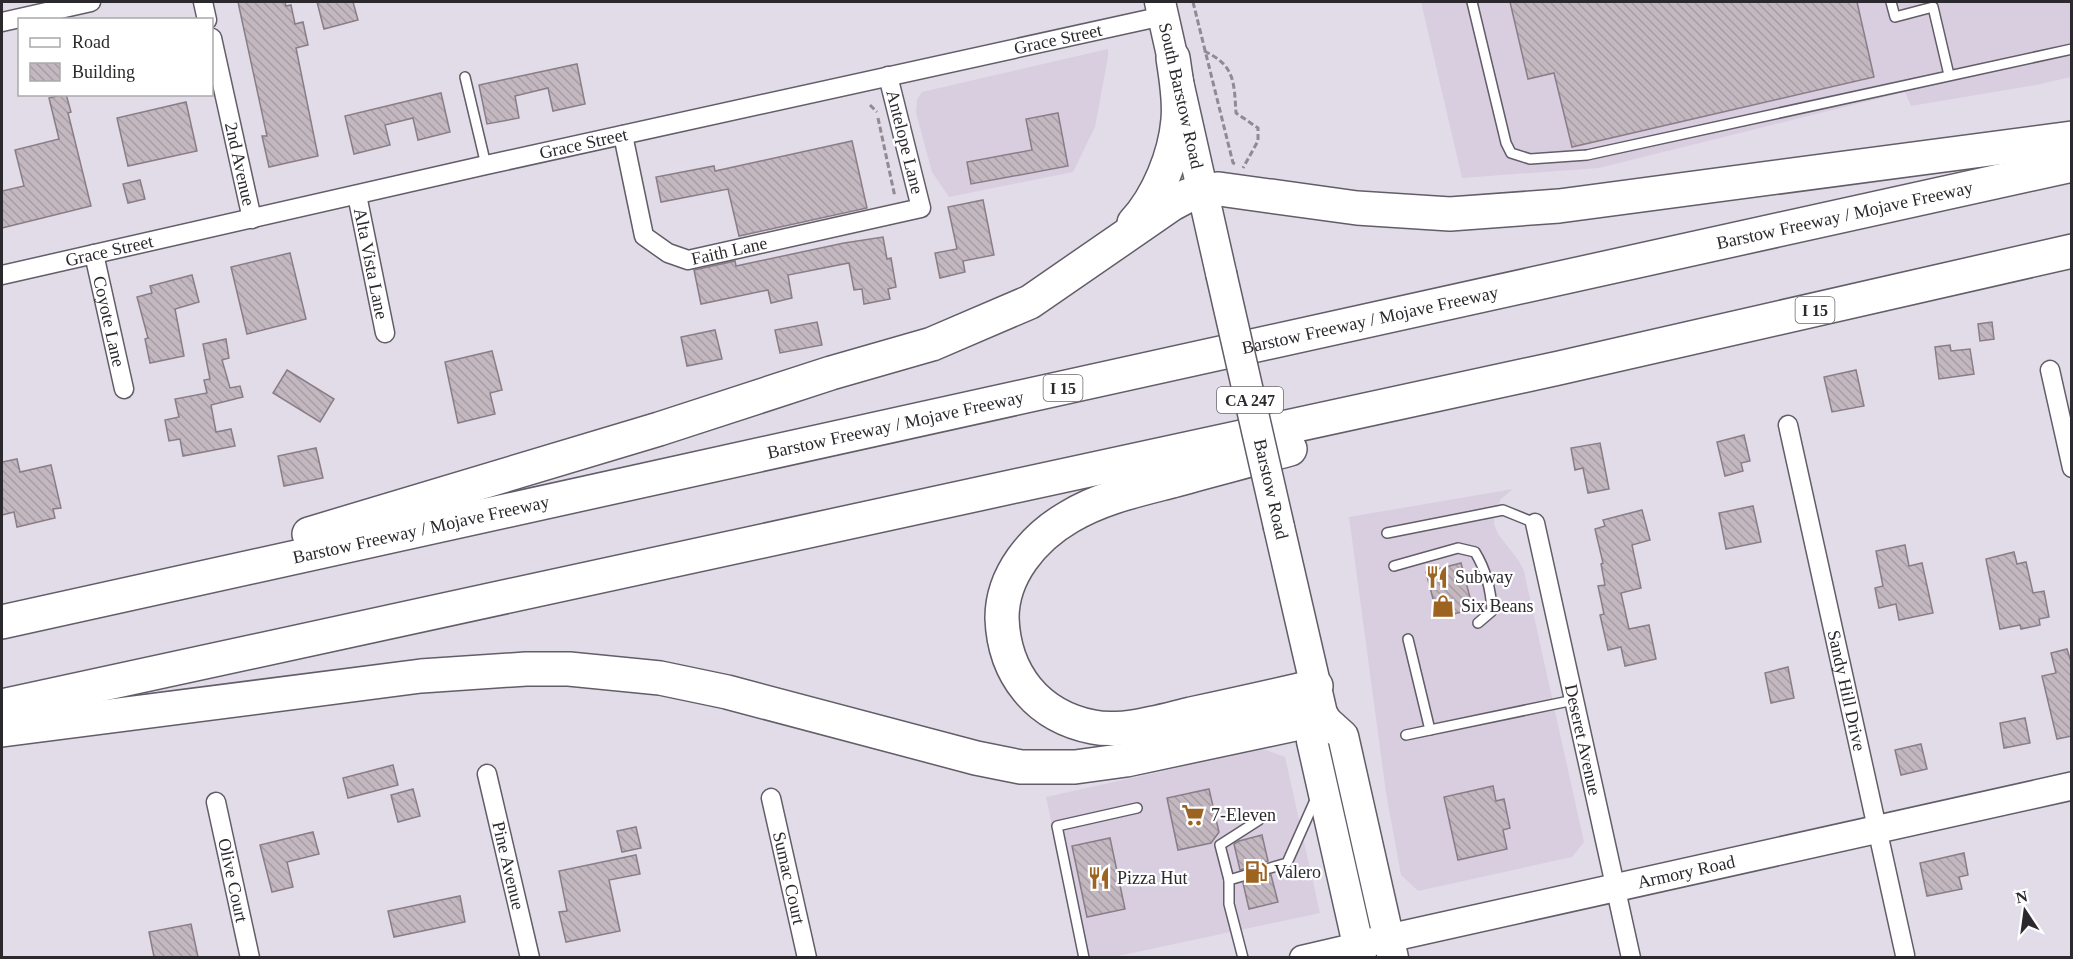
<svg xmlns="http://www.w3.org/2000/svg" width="2073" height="959" viewBox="0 0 2073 959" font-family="Georgia,serif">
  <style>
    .built { fill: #d8cee0 }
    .building { fill: url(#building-back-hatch); stroke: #897e87; stroke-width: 1.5 }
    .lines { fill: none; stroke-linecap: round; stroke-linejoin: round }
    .service-casing { stroke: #625d68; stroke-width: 12 }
    .minor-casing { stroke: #625d68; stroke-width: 21 }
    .tertiary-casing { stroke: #625d68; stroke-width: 27 }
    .secondary-casing { stroke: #625d68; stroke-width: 30 }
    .primary-casing { stroke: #625d68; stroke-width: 33 }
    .motorway-casing { stroke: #625d68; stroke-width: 36 }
    .path { stroke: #8f8a93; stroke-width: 3; stroke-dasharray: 6 3; stroke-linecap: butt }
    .service { stroke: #fff; stroke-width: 9 }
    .minor { stroke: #fff; stroke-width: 18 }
    .tertiary { stroke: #fff; stroke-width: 24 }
    .secondary { stroke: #fff; stroke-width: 27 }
    .primary { stroke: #fff; stroke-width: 30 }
    .motorway { stroke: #fff; stroke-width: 33 }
    .primary-bridge-casing { stroke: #625d68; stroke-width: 33; stroke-linecap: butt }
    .primary-bridge { stroke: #fff; stroke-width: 30 }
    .labels { text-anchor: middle; stroke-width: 4.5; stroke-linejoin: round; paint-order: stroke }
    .shield { fill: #fff; stroke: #6b696d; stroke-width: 1.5 }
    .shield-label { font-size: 16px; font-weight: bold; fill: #2c292e }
    .street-label { font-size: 18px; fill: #2c292e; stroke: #fff }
    .poi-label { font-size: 18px; fill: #2c292e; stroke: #fff; text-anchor: start }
  </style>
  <defs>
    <pattern id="building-back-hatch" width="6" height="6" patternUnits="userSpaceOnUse" patternTransform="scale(1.5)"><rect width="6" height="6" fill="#c3b7c0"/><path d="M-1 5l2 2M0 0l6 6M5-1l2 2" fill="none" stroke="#a89da5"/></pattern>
  </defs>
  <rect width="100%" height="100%" fill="#e2dce9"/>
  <!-- built -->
  <g class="built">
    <path d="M1421 2H2071V77L2036 85 1911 106 1905 92 1599 168 1462 178Z"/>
    <path d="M1108 49V57L1095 127 1073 172 949 197 932 172 916 113 917 99 922 92Z"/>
    <path d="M1513 489 1501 499 1495 510 1494 524 1498 534 1519 561 1524 571 1584 842 1572 857 1418 891 1401 875 1386 793 1349 517Z"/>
    <path d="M1263 749 1285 757 1320 913 1113 957H1080L1046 797Z"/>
  </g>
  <!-- building -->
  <g class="building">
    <path d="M238 2H285L286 6 291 5 295 24 303 22 308 45 296 48 318 156 269 167 262 136H267Z"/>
    <path d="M317 2H353L358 20 324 29Z"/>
    <path d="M1510 2H1857L1874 77 1572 147 1554 73 1528 79Z"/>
    <path d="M577 64 585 104 553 111 548 88 515 96 519 118 487 124 479 85Z"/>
    <path d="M441 93 450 132 418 140 413 118 385 125 390 145 354 154 345 116Z"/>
    <path d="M65 94H66L71 112 68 113 91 206 2 228V191L24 186 15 150 59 139 49 98Z"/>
    <path d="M186 102 197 151 128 166 117 118Z"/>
    <path d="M1058 113 1068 166 971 184 967 162 1032 150 1026 119Z"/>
    <path d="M852 141 867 208 739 236 728 189 661 202 656 177 714 166 715 171Z"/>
    <path d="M140 180 145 199 128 203 123 184Z"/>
    <path d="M983 200 994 255 963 261 965 272 940 278 935 253 957 249 948 207Z"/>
    <path d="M883 237 887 259 891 258 896 287 888 289 890 299 864 304 862 289 854 290 849 263 788 275 792 298 771 303 768 290 701 304 694 270 735 261 736 266 844 243Z"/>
    <path d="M290 253 306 319 247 334 231 267Z"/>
    <path d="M192 275 199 302 175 309 184 356 150 363 145 339 148 338 137 297 152 293 150 286Z"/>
    <path d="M817 322 822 345 780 353 775 330Z"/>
    <path d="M1992 322 1994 339 1980 341 1978 324Z"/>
    <path d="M715 330 722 359 687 366 681 337Z"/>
    <path d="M226 339 229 358 222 360 230 388 240 386 243 397 211 405 216 432 231 429 235 446 183 456 180 439 169 441 165 420 179 417 175 399 207 393 204 380 210 379 203 344Z"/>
    <path d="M1950 345 1951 351 1970 349 1974 374 1939 379 1935 347Z"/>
    <path d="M492 351 502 390 490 393 495 414 458 423 445 362Z"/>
    <path d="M287 370 334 399 320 422 273 393Z"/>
    <path d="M1856 370 1864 406 1832 412 1824 377Z"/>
    <path d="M1744 435 1750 461 1741 463 1743 471 1725 476 1717 442Z"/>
    <path d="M1600 443 1609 489 1588 493 1583 468 1575 470 1571 448Z"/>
    <path d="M316 448 323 478 284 486 278 456Z"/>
    <path d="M17 459 20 472 51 465 61 508 53 509 55 518 17 527 14 512 2 515V462Z"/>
    <path d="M1753 506 1761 542 1726 549 1719 513Z"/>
    <path d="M1642 510 1650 540 1632 545 1641 588 1621 593 1629 629 1649 625 1656 659 1625 666 1621 647 1608 650 1600 615 1604 614 1598 586 1605 585 1601 564 1603 563 1595 529 1605 526 1603 520Z"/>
    <path d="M1905 545 1909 566 1922 563 1933 613 1899 620 1896 604 1879 608 1875 588 1883 586 1876 551Z"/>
    <path d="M2014 552 2017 564 2026 562 2033 593 2044 591 2049 617 2039 619 2040 625 2021 629 2020 625 2000 629 1986 559Z"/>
    <path d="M1461 563 1473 609 1438 618 1426 572Z"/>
    <path d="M2067 649 2072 665V736L2057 739 2042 676 2056 673 2051 653Z"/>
    <path d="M1788 667 1794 698 1771 703 1765 673Z"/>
    <path d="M2025 718 2030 743 2004 748 2000 723Z"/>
    <path d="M1921 744 1927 769 1901 775 1895 750Z"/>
    <path d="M393 765 398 785 348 798 343 778Z"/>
    <path d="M1493 786 1496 801 1504 799 1510 828 1503 830 1507 849 1458 860 1444 797Z"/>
    <path d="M413 789 420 816 398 822 391 795Z"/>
    <path d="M1209 789 1219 832 1211 843 1178 850 1167 798Z"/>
    <path d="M636 827 641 848 622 852 617 831Z"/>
    <path d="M313 832 319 854 287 862 293 887 272 892 260 845Z"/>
    <path d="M1262 835 1268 861 1240 870 1234 844 1239 841Z"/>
    <path d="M1110 838 1125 909 1087 917 1072 846Z"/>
    <path d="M1964 853 1968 875 1959 877 1962 889 1927 896 1920 863Z"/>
    <path d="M636 855 640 874 609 880 620 931 566 942 559 912 567 911 559 871Z"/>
    <path d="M1271 875 1278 902 1249 909 1243 883Z"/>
    <path d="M460 896 465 922 394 937 388 911Z"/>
    <path d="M191 924 198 957H154L149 932Z"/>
  </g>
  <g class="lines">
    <!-- service casing -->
    <g class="service-casing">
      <g id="service">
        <path d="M1472 2 1506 143 1511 153 1530 159 1587 155 2072 49"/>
        <path d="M1891 2 1895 17 1933 7 1949 75"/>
        <path d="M465 77 486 165"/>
        <path d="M1387 533 1503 510 1535 523"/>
        <path d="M1394 566 1458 548 1475 552C1486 570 1491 589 1492 611L1478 623"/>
        <path d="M1408 639 1430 730"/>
        <path d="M1406 735 1574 700"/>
        <path d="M1229 880 1220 845 1259 820"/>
        <path d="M1084 958 1057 826 1137 808"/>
        <path d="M1243 958 1229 904V880L1287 863 1316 798"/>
      </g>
    </g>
    <!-- minor casing -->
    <g class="minor-casing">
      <g id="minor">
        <path d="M203 2 207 20"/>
        <path d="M2 22 91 2"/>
        <path id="s1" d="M212 38 252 219"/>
        <path id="s2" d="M623 135 644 236 668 253 688 260 921 208 888 76"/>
        <path id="s3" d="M357 195 385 333"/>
        <path id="s4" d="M94 254 124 389"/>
        <path id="s5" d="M2 275 486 165 1163 16"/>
        <path d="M2050 370 2072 468"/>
        <path id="s6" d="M1788 425 1905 955"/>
        <path id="s7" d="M1535 523 1631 958"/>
        <path id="s8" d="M487 774 530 958"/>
        <path id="s9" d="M771 798 807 958"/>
        <path id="s10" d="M216 802 250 958"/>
      </g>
    </g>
    <!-- tertiary casing -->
    <g class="tertiary-casing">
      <path id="tertiary" d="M1302 958 1358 945"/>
    </g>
    <!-- secondary casing -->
    <g class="secondary-casing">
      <g id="secondary">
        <path id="s11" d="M1367 943 2072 786"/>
      </g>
    </g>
    <!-- primary casing -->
    <g class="primary-casing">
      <g id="primary">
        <path id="s12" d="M1160 2 1221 273"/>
        <path d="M1279 527 1323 718 1343 736 1393 958"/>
        <path d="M1323 718 1312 741 1361 958"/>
      </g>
    </g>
    <!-- motorway casing -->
    <g class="motorway-casing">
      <g id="motorway">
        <path d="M1134 223C1158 197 1175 155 1178 120 1180 99 1176 79 1173 58"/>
        <path d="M1290 449C1251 460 1211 470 1172 481 1137 490 1100 498 1069 517 1033 538 1002 575 1002 618 1004 674 1037 716 1093 727 1121 733 1163 721 1191 714 1233 705 1274 696 1316 686"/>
        <path d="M309 534 659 429 831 373 932 344 1030 302 1172 204 1187 196 1202 191 1219 189 1357 208 1450 214 1559 206 2072 138"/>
        <path id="s13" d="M2 622 2072 165"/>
        <path d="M2 706 1559 368 2072 251"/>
        <path d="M2 730 421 676 526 669H569L660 678 727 692 976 758 1021 767H1075L1126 760 1323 718"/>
      </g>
    </g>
    <!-- path -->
    <g class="path">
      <path d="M1193 2 1233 163 1235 164"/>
      <path d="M1204 51C1235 65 1234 82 1236 113L1258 128V141L1243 168"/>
      <path d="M870 105 877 112"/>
      <path d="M878 118 895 197"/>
    </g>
    <!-- service -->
    <use href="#service" class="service"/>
    <!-- minor -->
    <use href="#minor" class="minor"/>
    <!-- tertiary -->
    <use href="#tertiary" class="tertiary"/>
    <!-- secondary -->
    <use href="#secondary" class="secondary"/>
    <!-- primary -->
    <use href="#primary" class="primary"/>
    <!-- motorway -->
    <use href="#motorway" class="motorway"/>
    <!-- primary-bridge casing -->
    <g class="primary-bridge-casing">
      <path id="primary-bridge" d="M1221 273 1279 527"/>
    </g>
    <!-- primary-bridge -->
    <use href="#primary-bridge" class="primary-bridge"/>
  </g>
  <!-- icons -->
  <defs>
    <g id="restaurant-bare" transform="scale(1.8)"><path d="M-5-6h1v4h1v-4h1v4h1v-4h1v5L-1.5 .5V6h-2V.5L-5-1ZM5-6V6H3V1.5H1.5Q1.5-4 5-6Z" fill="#9c6321" stroke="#fff" stroke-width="2.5" paint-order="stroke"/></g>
    <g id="shop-bare" transform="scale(1.8)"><path d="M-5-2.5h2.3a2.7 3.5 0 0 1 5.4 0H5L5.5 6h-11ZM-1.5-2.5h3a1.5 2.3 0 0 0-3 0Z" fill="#9c6321" stroke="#fff" stroke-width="2.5" paint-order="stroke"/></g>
    <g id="supermarket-bare" transform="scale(1.8)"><path d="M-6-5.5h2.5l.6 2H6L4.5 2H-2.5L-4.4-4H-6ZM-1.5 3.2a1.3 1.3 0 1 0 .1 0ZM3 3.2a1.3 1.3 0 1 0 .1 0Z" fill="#9c6321" stroke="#fff" stroke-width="2.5" paint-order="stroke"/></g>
    <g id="fuel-bare" transform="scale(1.8)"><path d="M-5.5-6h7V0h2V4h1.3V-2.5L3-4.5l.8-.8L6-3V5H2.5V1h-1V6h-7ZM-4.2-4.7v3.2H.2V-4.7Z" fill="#9c6321" stroke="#fff" stroke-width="2.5" paint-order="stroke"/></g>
  </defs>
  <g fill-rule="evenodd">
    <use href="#restaurant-bare" x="1437" y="577"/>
    <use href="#shop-bare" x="1443" y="606"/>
    <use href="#supermarket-bare" x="1193" y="815"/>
    <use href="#fuel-bare" x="1256" y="872"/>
    <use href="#restaurant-bare" x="1099" y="878"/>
  </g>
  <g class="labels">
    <!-- shield labels -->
    <g class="shield">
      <rect x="1795.5" y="297" width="39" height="26" rx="4.5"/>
      <rect x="1043.5" y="375" width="39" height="26" rx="4.5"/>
      <rect x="1217" y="387" width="66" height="26" rx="4.5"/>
    </g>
    <g class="shield-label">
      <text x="1815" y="316">I 15</text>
      <text x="1063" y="394">I 15</text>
      <text x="1250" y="406">CA 247</text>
    </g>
    <!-- street labels -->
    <g class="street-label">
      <text dy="6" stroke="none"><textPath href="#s5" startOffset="1082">Grace Street</textPath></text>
      <text dy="6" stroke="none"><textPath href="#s12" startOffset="96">South Barstow Road</textPath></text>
      <text transform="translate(905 142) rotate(76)" y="6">Antelope Lane</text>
      <text dy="6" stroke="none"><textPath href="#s5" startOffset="596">Grace Street</textPath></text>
      <text dy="6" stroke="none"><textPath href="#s1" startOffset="129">2nd Avenue</textPath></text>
      <text dy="6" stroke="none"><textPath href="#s13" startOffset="1887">Barstow Freeway / Mojave Freeway</textPath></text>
      <text dy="6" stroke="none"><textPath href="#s2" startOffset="196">Faith Lane</textPath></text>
      <text dy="6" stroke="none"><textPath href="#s5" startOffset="110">Grace Street</textPath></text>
      <text dy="6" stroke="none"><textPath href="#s3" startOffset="70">Alta Vista Lane</textPath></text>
      <text dy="6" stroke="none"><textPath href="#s13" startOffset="1401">Barstow Freeway / Mojave Freeway</textPath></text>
      <text dy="6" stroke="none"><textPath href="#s4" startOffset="69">Coyote Lane</textPath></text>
      <text dy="6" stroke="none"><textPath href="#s13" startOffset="915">Barstow Freeway / Mojave Freeway</textPath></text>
      <text transform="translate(1271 489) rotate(77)" y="6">Barstow Road</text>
      <text dy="6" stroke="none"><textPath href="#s13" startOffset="429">Barstow Freeway / Mojave Freeway</textPath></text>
      <text dy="6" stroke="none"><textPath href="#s6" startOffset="272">Sandy Hill Drive</textPath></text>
      <text dy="6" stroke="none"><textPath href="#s7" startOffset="222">Deseret Avenue</textPath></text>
      <text dy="6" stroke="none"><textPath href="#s8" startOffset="94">Pine Avenue</textPath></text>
      <text dy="6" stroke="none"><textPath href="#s11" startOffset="327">Armory Road</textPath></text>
      <text dy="6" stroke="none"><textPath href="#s9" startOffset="82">Sumac Court</textPath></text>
      <text dy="6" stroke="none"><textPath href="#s10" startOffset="80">Olive Court</textPath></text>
    </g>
    <!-- poi labels -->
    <g class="poi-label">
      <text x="1455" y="583">Subway</text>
      <text x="1461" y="612">Six Beans</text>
      <text x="1211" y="821">7-Eleven</text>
      <text x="1274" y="878">Valero</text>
      <text x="1117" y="884">Pizza Hut</text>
    </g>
  </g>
  <!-- border -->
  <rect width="2073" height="959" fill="none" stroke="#2c292e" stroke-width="6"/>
  <!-- legend -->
  <rect x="18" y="18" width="195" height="78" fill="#ffffff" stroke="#aba9ab" stroke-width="1.5"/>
  <rect x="30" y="38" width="30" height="9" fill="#ffffff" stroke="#aba9ab" stroke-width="1.5"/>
  <text x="72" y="48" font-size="18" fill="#2c292e">Road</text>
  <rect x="30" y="63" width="30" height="18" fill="url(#building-back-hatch)" stroke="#aba9ab" stroke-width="1.5"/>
  <text x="72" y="78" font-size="18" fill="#2c292e">Building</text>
  <!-- north arrow -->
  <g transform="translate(2025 911) rotate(347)" stroke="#ffffff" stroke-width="4.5" paint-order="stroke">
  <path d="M0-4.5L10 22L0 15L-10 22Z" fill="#2c292e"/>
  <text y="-9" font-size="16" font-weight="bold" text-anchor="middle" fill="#2c292e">N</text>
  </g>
</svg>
